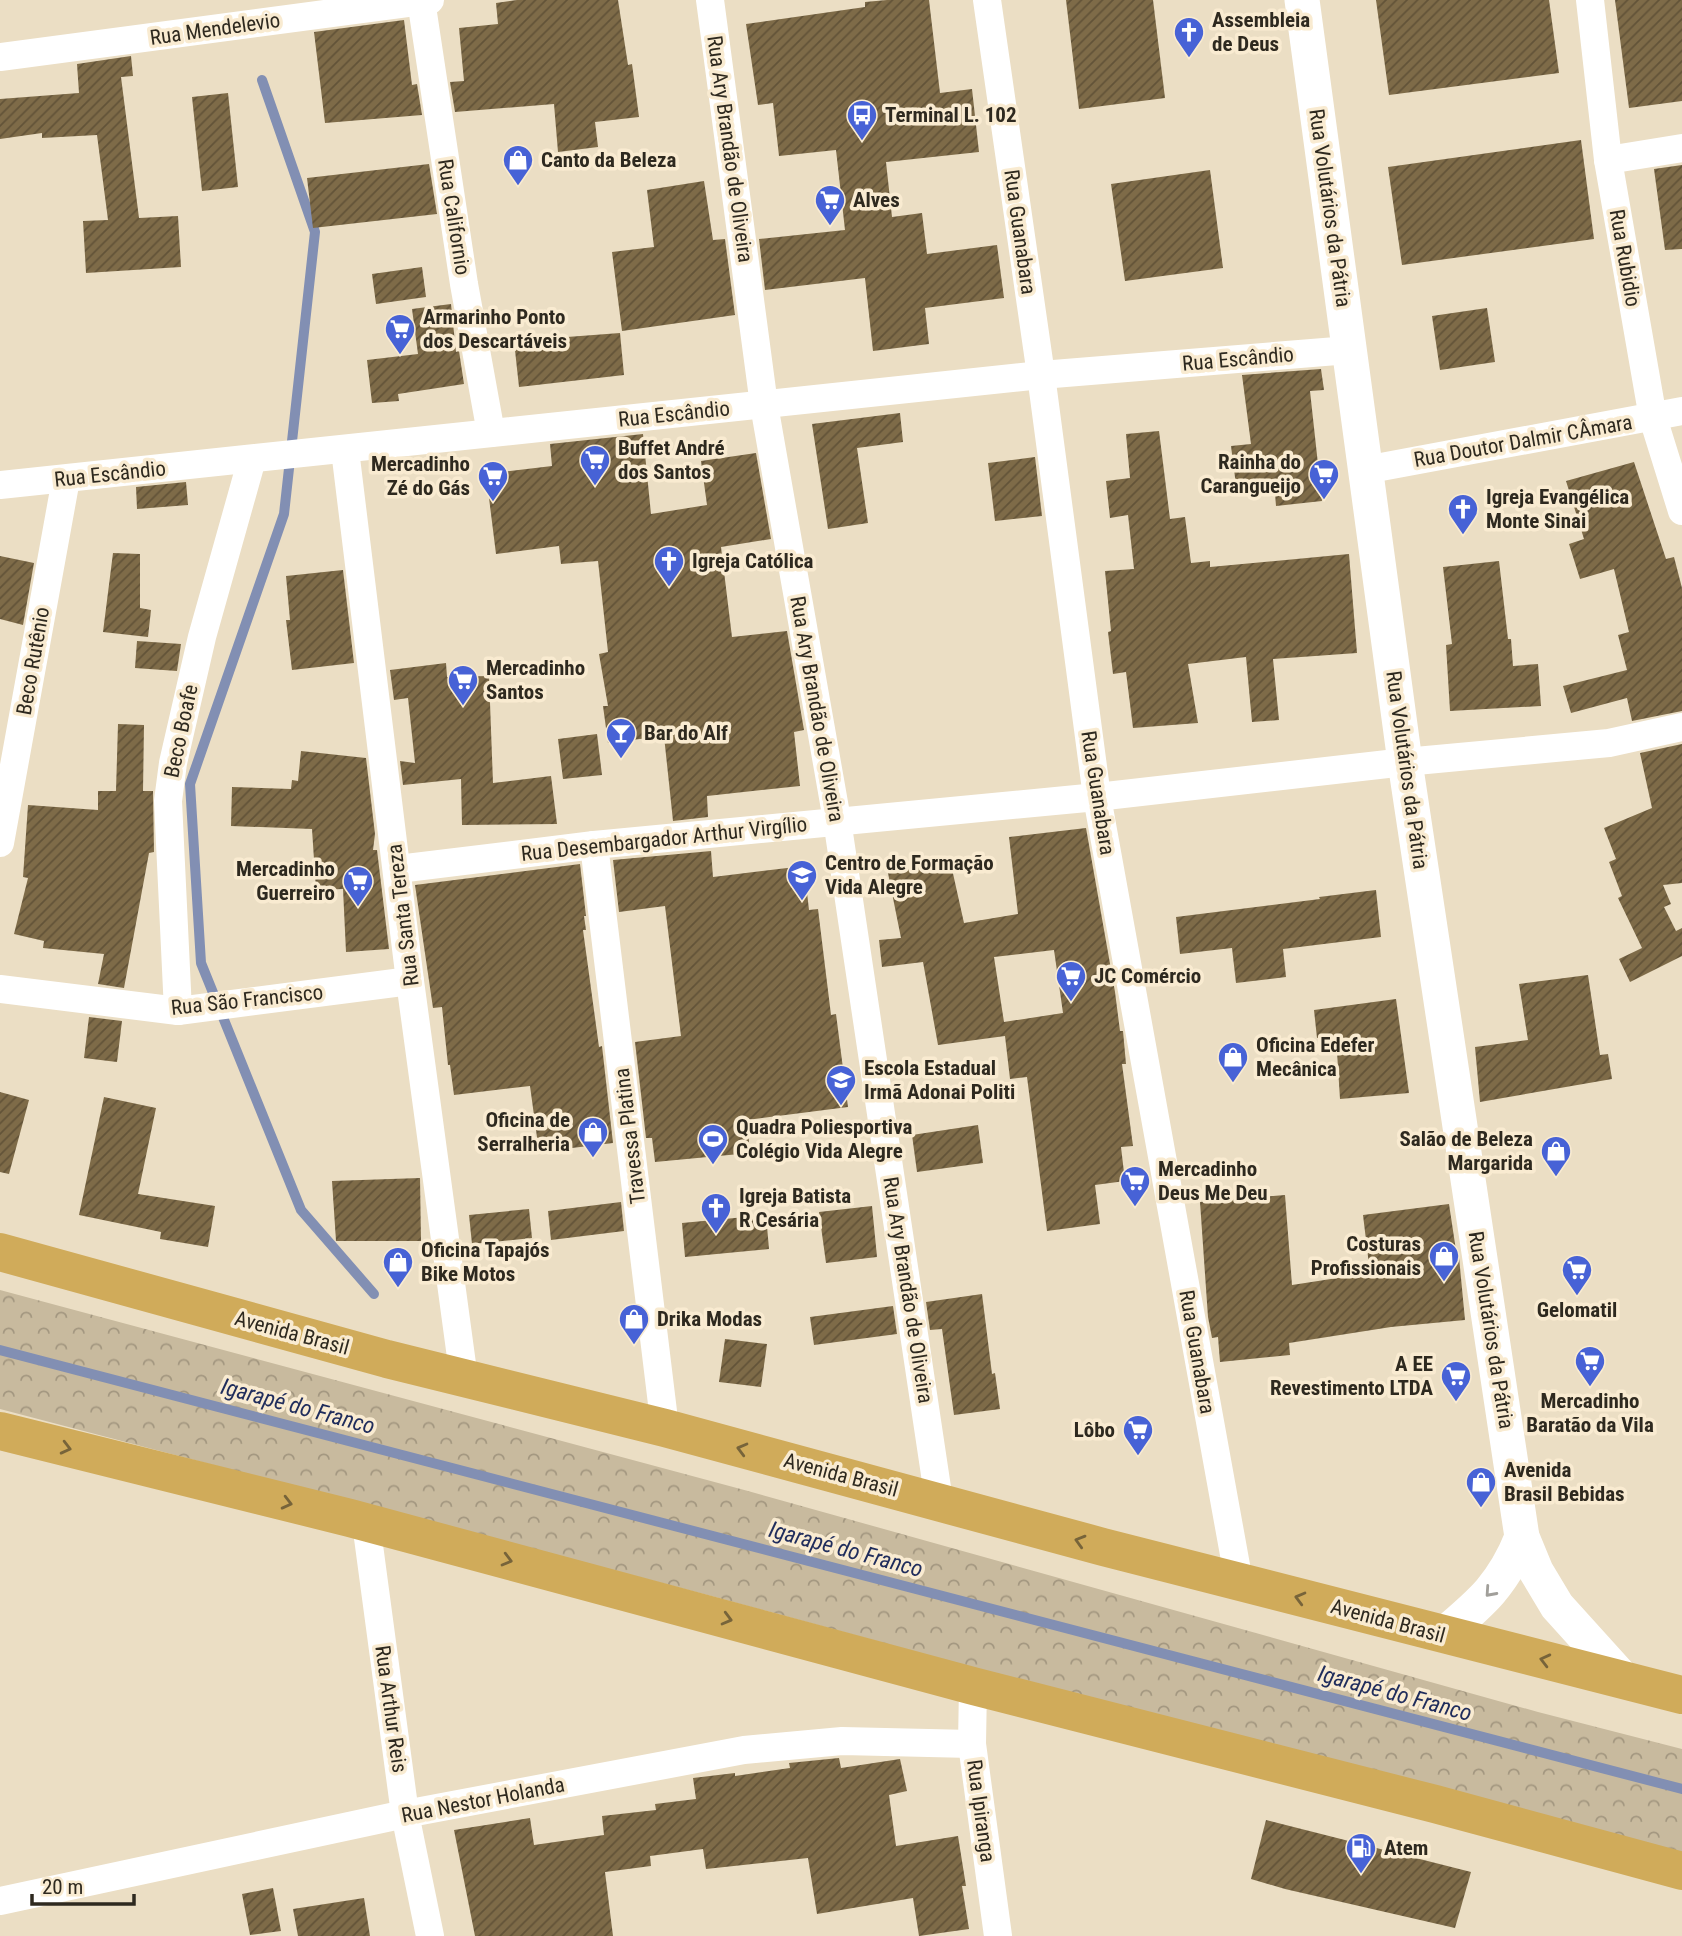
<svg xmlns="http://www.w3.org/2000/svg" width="1682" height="1936" viewBox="0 0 1682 1936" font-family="'Roboto Condensed',sans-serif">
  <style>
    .forest { fill: url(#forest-crowns) }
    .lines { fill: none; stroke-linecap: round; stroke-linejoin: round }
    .stream { stroke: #828fb3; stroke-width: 10 }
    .building { fill: url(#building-hatch); fill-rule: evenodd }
    .minor { stroke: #fff; stroke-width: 28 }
    .tertiary { stroke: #fff; stroke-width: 35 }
    .trunk { stroke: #d0ab5a; stroke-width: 38 }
    .oneway { stroke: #77643a }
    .oneway2 { stroke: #a19f9a }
    .labels { text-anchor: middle; stroke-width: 7; stroke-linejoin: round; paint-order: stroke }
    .poi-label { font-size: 21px; font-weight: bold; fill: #2e291f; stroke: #f9ebd1; text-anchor: start }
    .street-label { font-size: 21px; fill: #2e291f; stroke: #f9ebd1 }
    .water-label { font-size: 23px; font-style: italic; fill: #202d5c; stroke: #f9ebd1 }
  </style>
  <defs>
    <pattern id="forest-crowns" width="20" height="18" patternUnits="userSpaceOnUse" patternTransform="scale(1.75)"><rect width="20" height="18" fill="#c8ba9e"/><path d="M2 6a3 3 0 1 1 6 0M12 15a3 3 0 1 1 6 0" fill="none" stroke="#a39780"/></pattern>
    <pattern id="building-hatch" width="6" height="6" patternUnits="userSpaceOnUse" patternTransform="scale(1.75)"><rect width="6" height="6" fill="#7e6b48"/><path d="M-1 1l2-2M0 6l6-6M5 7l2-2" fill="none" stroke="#625338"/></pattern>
  </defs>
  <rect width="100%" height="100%" fill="#ebdec4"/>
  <!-- forest -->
  <path class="forest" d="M0 1290 748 1491 1538 1712 1682 1749V1861L715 1597 0 1409Z"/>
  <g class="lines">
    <!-- stream -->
    <g class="stream">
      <path d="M262 80 315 232 284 514 190 784 201 963 301 1210 374 1294"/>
      <path d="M0 1350 1682 1789"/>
    </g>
  </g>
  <!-- building -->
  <g class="building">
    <path d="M517 0H618L628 65 632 64 639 117 595 122 598 147 558 152 554 104 455 112 450 82 464 81 459 28 498 24 496 3Z"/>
    <path d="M887 0H929L940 93 972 89 979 152 886 162 892 217 922 213 927 254 997 245 1004 298 925 308 929 344 873 351 865 278 765 290 759 239 845 230 836 150 779 156 773 103 758 105 746 24 865 7V2Z"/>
    <path d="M1066 0H1153L1165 98 1079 109Z"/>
    <path d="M1376 0H1549L1559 73 1389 95Z"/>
    <path d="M1615 0H1682V101L1629 108Z"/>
    <path d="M404 20 412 85 417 84 422 115 325 123 314 32Z"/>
    <path d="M131 56 133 76 121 77 139 218 178 216 181 267 86 273 83 221 108 220 97 135 42 138V133L0 139V99L79 93 77 64Z"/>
    <path d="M228 93 238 187 202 191 192 97Z"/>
    <path d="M1581 140 1594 239 1402 265 1388 167Z"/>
    <path d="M429 164 437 214 313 228 307 178Z"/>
    <path d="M1682 165V249L1665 250 1654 169Z"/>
    <path d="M1210 170 1223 268 1125 281 1111 184Z"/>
    <path d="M704 181 713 240 725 239 735 315 622 331 612 252 654 247 647 190Z"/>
    <path d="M422 267 426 297 376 304 372 274Z"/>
    <path d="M451 304 456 352 459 351 464 384 398 394 399 401 372 403 367 360 418 354 412 309Z"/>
    <path d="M1487 308 1495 362 1440 370 1432 316Z"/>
    <path d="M620 333 624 375 519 387 514 341Z"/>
    <path d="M1321 369 1324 390 1310 391 1322 501 1276 506 1274 481 1236 485 1231 446 1251 444 1242 375Z"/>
    <path d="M900 413 903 442 857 448 868 523 828 529 812 424Z"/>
    <path d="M1159 431 1170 519 1185 517 1191 563 1210 561V567L1349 554 1357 653 1273 659 1279 720 1252 722 1246 657 1188 664 1198 723 1133 728 1126 672 1113 674 1108 632 1111 631 1105 571 1134 569 1128 515 1110 518 1106 481 1130 478 1126 434Z"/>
    <path d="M643 434 651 514 707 505 701 461 756 453 771 539 721 547 732 637 787 631 804 730 794 732 800 786 707 796 708 817 673 821 664 736 608 743 603 706H608L599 654 608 652 598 561 561 564 559 546 496 554 486 474 552 466 550 444Z"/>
    <path d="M1035 457 1042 516 995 521 988 463Z"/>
    <path d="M1634 462 1666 559 1674 557 1682 588V711L1632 721 1627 698 1571 713 1563 686 1627 670 1618 635 1629 632 1614 569 1580 579 1569 544 1584 539 1566 481Z"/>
    <path d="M186 482 188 505 137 509 136 487Z"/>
    <path d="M113 553 140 554V608L151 610 148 637 103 632Z"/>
    <path d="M0 556 34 563 23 625 0 619Z"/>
    <path d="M1499 561 1508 639H1511L1513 666 1538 664 1541 706 1450 711 1446 645 1452 644 1443 567Z"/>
    <path d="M343 570 354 663 292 670 286 620H290L286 576Z"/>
    <path d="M137 641 181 644 177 671 135 668Z"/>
    <path d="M446 663 447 677 489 676 493 783 551 776 557 824 462 825 461 779 403 785 400 761 415 763 408 698 394 700 390 670Z"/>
    <path d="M118 724 144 725 143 791H153L154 852 149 853 124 988 98 984 104 954 43 948 44 941 14 934 28 878 23 877 28 805 98 810V791H116Z"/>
    <path d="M597 734 602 775 563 779 558 739Z"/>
    <path d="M1682 744V883L1663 885 1671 904 1664 907 1676 931 1682 928V956L1630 982 1619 959 1642 948 1618 898 1622 896 1609 862 1616 859 1604 828 1652 808 1640 753Z"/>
    <path d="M301 751 366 758 375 834 373 850H377L389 949 346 952 343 889 316 890 312 829 231 826 232 787 291 789 292 780 298 781Z"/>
    <path d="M1086 828 1115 992 1120 1031H1123L1126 1064H1122L1133 1146 1121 1147 1125 1181 1095 1185 1100 1224 1047 1231 1027 1077 1010 1079 1005 1036 938 1045 923 962 882 967 879 940 901 938 888 873 950 860 964 923 1018 914 1009 837ZM1054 950 1063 1013 1004 1022 994 957Z"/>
    <path d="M711 851 713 877 804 866 809 910 818 909 831 1015 836 1014 848 1107 747 1120 750 1153 655 1162 652 1138H646L635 1042 681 1036 665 906 619 912 613 860Z"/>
    <path d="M580 864 586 916H584L586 930H583L599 1047 602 1046 613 1143 539 1152 530 1086 454 1095 450 1065H448L442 1007 433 1008 415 885Z"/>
    <path d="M1376 890 1381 937 1283 949 1286 977 1236 983 1232 948 1180 954 1176 917 1320 899 1319 897Z"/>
    <path d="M1588 975 1600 1055 1608 1054 1612 1079 1480 1102 1475 1047 1528 1040 1519 984Z"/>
    <path d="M1396 999 1409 1093 1340 1099 1336 1036 1317 1038 1314 1010Z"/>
    <path d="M89 1017 122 1021 117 1062 84 1058Z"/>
    <path d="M0 1092 29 1100 9 1174 0 1172Z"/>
    <path d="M104 1097 156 1108 138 1194 215 1206 208 1247 160 1239 161 1232 79 1215Z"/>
    <path d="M978 1125 983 1163 917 1172 912 1135Z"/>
    <path d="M420 1178 421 1241H336L332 1181Z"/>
    <path d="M1285 1195 1292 1285 1370 1273 1363 1215 1449 1204 1457 1257H1459L1465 1320 1391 1327 1289 1343 1290 1355 1220 1362 1218 1337 1212 1338 1208 1317 1200 1202Z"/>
    <path d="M621 1202 624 1231 551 1240 548 1211Z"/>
    <path d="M872 1206 877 1257 826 1263 819 1212Z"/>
    <path d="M529 1209 532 1238 472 1244 469 1215Z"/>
    <path d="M766 1215 769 1249 685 1257 682 1223Z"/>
    <path d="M982 1294 992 1374 995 1373 1000 1409 954 1415 942 1329 930 1330 926 1302Z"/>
    <path d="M893 1306 897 1334 814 1345 810 1317Z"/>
    <path d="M725 1339 767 1344 761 1387 719 1382Z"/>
    <path d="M839 1758 841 1768 900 1759 907 1791 889 1795 896 1846 958 1836 966 1886H962L969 1929 919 1936 913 1898 817 1914 808 1858 706 1869 703 1849 650 1856 651 1866 605 1872 613 1936H475L454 1830 530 1818 534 1845 604 1835 602 1816 656 1810 655 1804 696 1799 693 1778 735 1773V1776L790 1768 789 1763Z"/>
    <path d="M1266 1820 1471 1872 1455 1928 1285 1889 1251 1879Z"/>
    <path d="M273 1888 281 1931 250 1935 242 1894Z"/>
    <path d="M364 1898 370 1936H298L293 1909Z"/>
  </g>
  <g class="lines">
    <!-- minor -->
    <g class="minor">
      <path d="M421 0 464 284 491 433"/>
      <path d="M710 0 764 405 837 820 939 1501"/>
      <path d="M987 0 1041 375 1097 797 1239 1582"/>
      <path d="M1590 0 1608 160 1653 418 1682 511"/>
      <path d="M0 57 430 0"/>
      <path d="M1608 160 1682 148"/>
      <path d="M345 450 410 981 464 1379"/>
      <path d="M1365 470 1682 411"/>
      <path d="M0 485 1041 375 1349 350"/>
      <path d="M0 843 66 479"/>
      <path d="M594 845 665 1428"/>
      <path d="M398 869 594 845 1097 797 1405 762 1609 743 1682 727"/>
      <path d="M0 989 178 1011 410 981"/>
      <path d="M178 1011 168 801 173 763 202 637 252 459"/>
      <path d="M366 1523 405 1814 430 1936"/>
      <path d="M973 1686 972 1744 998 1936"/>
      <path d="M0 1901 405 1814 744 1750 842 1741 972 1744"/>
    </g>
    <!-- tertiary -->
    <g class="tertiary">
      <path d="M1302 0 1405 762 1522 1537 1536 1571 1557 1606 1623 1679"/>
      <path d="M1443 1635C1481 1603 1503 1585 1522 1537"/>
    </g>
    <!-- trunk -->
    <g class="trunk">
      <path d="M0 1252 387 1359 665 1428 1103 1547 1682 1695"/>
      <path d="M0 1431 350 1518 973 1686 1435 1804 1682 1871"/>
    </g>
  </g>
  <!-- one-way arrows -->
  <defs><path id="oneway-chevron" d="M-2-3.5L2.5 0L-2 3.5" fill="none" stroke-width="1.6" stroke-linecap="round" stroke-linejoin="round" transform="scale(1.75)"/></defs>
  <g class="oneway">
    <use href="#oneway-chevron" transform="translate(66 1448) rotate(14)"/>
    <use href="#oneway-chevron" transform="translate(742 1449) rotate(-165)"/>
    <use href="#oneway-chevron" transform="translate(287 1503) rotate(14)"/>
    <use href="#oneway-chevron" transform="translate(1080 1541) rotate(-164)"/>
    <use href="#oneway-chevron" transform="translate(507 1560) rotate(15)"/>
    <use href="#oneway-chevron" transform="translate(1300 1598) rotate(-165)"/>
    <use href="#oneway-chevron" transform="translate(727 1619) rotate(15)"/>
    <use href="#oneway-chevron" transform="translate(1545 1660) rotate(-166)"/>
  </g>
  <use class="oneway2" href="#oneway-chevron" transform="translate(1490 1592) rotate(132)"/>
  <!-- icons -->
  <defs>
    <g id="church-pin" transform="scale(1.575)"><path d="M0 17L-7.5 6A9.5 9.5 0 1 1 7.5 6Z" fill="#4762d6" stroke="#f9ebd1"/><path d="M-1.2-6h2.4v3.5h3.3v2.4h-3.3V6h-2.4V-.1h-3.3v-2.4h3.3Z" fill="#fff"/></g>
    <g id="bus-pin" transform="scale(1.575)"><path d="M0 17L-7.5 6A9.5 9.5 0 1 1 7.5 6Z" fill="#4762d6" stroke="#f9ebd1"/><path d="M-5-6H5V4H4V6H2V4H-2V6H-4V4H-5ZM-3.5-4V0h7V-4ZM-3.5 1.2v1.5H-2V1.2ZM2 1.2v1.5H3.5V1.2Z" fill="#fff"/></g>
    <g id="shop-pin" transform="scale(1.575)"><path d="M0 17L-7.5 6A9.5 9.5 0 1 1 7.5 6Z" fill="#4762d6" stroke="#f9ebd1"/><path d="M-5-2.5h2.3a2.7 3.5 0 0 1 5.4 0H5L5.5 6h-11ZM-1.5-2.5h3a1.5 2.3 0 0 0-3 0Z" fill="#fff"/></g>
    <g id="supermarket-pin" transform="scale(1.575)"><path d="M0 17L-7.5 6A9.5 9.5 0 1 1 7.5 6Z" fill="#4762d6" stroke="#f9ebd1"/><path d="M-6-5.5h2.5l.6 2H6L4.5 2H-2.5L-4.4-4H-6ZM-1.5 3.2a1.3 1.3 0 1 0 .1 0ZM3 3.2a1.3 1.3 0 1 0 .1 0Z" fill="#fff"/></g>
    <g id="bar-pin" transform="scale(1.575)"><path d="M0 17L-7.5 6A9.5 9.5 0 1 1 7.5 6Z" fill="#4762d6" stroke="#f9ebd1"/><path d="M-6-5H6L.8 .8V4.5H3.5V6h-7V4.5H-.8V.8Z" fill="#fff"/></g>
    <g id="school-pin" transform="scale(1.575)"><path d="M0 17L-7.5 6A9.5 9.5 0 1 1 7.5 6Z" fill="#4762d6" stroke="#f9ebd1"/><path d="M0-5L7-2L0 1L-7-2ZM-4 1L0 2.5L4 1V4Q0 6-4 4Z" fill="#fff"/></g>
    <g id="stadium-pin" transform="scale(1.575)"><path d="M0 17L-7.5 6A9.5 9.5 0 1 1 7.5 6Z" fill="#4762d6" stroke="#f9ebd1"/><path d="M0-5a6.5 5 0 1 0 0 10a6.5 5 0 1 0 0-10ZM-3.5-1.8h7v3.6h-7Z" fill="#fff"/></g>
    <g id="fuel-pin" transform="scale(1.575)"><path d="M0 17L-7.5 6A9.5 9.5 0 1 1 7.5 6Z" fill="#4762d6" stroke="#f9ebd1"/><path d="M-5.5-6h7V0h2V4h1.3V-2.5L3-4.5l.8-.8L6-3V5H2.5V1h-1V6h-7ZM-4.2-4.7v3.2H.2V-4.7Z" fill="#fff"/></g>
  </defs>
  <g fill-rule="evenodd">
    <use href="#church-pin" x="1189" y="32"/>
    <use href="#bus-pin" x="862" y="115"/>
    <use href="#shop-pin" x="518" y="160"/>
    <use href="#supermarket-pin" x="830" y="200"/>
    <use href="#supermarket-pin" x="400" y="329"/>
    <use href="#supermarket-pin" x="595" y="460"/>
    <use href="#supermarket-pin" x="1324" y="474"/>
    <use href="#supermarket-pin" x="493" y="476"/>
    <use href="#church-pin" x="1463" y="509"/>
    <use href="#church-pin" x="669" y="561"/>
    <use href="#supermarket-pin" x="463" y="680"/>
    <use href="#bar-pin" x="621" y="733"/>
    <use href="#school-pin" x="802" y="875"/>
    <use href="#supermarket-pin" x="358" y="881"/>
    <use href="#supermarket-pin" x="1071" y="976"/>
    <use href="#shop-pin" x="1233" y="1057"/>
    <use href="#school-pin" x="841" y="1080"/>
    <use href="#shop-pin" x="593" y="1132"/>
    <use href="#stadium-pin" x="713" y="1139"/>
    <use href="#shop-pin" x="1556" y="1151"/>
    <use href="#supermarket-pin" x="1135" y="1181"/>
    <use href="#church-pin" x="716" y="1208"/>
    <use href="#shop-pin" x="1444" y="1256"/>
    <use href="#shop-pin" x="398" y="1262"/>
    <use href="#supermarket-pin" x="1577" y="1270"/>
    <use href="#shop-pin" x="634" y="1319"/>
    <use href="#supermarket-pin" x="1590" y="1361"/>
    <use href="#supermarket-pin" x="1456" y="1376"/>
    <use href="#supermarket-pin" x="1138" y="1430"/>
    <use href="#shop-pin" x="1481" y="1482"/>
    <use href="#fuel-pin" x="1361" y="1848"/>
  </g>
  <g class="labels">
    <!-- poi labels -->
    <g class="poi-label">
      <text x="1212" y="27">Assembleia<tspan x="1212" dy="24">de Deus</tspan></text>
      <text x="885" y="122">Terminal L. 102</text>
      <text x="541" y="167">Canto da Beleza</text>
      <text x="853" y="207">Alves</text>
      <text x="423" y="324">Armarinho Ponto<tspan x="423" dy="24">dos Descartáveis</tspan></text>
      <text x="618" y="455">Buffet André<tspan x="618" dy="24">dos Santos</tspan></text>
      <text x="1301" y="469" text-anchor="end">Rainha do<tspan x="1301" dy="24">Carangueijo</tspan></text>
      <text x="470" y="471" text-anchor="end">Mercadinho<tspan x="470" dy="24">Zé do Gás</tspan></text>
      <text x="1486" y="504">Igreja Evangélica<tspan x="1486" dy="24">Monte Sinai</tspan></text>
      <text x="692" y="568">Igreja Católica</text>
      <text x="486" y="675">Mercadinho<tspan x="486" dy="24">Santos</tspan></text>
      <text x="644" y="740">Bar do Alf</text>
      <text x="825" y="870">Centro de Formação<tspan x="825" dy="24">Vida Alegre</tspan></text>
      <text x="335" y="876" text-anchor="end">Mercadinho<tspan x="335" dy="24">Guerreiro</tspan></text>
      <text x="1094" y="983">JC Comércio</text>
      <text x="1256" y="1052">Oficina Edefer<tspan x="1256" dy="24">Mecânica</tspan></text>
      <text x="864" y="1075">Escola Estadual<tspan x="864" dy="24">Irmã Adonai Politi</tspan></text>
      <text x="570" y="1127" text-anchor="end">Oficina de<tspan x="570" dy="24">Serralheria</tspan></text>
      <text x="736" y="1134">Quadra Poliesportiva<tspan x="736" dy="24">Colégio Vida Alegre</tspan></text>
      <text x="1533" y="1146" text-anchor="end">Salão de Beleza<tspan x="1533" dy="24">Margarida</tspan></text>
      <text x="1158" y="1176">Mercadinho<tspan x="1158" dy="24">Deus Me Deu</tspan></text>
      <text x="739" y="1203">Igreja Batista<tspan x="739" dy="24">R Cesária</tspan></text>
      <text x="1421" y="1251" text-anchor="end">Costuras<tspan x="1421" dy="24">Profissionais</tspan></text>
      <text x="421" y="1257">Oficina Tapajós<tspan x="421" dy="24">Bike Motos</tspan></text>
      <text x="1577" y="1317" text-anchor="middle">Gelomatil</text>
      <text x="657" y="1326">Drika Modas</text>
      <text x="1433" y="1371" text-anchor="end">A EE<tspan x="1433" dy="24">Revestimento LTDA</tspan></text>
      <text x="1590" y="1408" text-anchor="middle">Mercadinho<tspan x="1590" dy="24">Baratão da Vila</tspan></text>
      <text x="1115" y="1437" text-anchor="end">Lôbo</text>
      <text x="1504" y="1477">Avenida<tspan x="1504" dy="24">Brasil Bebidas</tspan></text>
      <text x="1384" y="1855">Atem</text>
    </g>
    <!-- street labels -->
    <g class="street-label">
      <text transform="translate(215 29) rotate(-8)" y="7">Rua Mendelevio</text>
      <text transform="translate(730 149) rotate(82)" y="7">Rua Ary Brandão de Oliveira</text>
      <text transform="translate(1330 208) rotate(82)" y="7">Rua Volutários da Pátria</text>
      <text transform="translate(454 217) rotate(81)" y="7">Rua Californio</text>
      <text transform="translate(1020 232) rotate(82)" y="7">Rua Guanabara</text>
      <text transform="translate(1625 258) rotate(80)" y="7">Rua Rubidio</text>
      <text transform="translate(1238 359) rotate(-5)" y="7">Rua Escândio</text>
      <text transform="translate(674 414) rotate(-6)" y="7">Rua Escândio</text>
      <text transform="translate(1523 441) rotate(-10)" y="7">Rua Doutor Dalmir CÂmara</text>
      <text transform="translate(110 474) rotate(-6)" y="7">Rua Escândio</text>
      <text transform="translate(33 661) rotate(-80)" y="7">Beco Rutênio</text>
      <text transform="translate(817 709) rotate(80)" y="7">Rua Ary Brandão de Oliveira</text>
      <text transform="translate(181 731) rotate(-78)" y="7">Beco Boafe</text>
      <text transform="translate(1407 770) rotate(82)" y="7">Rua Volutários da Pátria</text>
      <text transform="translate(1098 793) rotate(81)" y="7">Rua Guanabara</text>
      <text transform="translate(664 839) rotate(-6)" y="7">Rua Desembargador Arthur Virgílio</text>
      <text transform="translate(403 915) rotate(-97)" y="7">Rua Santa Tereza</text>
      <text transform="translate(247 1000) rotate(-6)" y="7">Rua São Francisco</text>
      <text transform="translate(630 1136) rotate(-97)" y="7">Travessa Platina</text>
      <text transform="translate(908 1290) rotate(81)" y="7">Rua Ary Brandão de Oliveira</text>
      <text transform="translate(1491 1330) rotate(81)" y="7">Rua Volutários da Pátria</text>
      <text transform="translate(292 1333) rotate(15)" y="7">Avenida Brasil</text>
      <text transform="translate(1197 1352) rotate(80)" y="7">Rua Guanabara</text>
      <text transform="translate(841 1475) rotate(15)" y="7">Avenida Brasil</text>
      <text transform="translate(1388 1621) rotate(15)" y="7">Avenida Brasil</text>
      <text transform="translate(391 1709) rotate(82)" y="7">Rua Arthur Reis</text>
      <text transform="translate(483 1800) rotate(-11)" y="7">Rua Nestor Holanda</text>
      <text transform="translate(981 1811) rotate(82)" y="7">Rua Ipiranga</text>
    </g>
    <!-- water labels -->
    <g class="water-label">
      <text transform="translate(298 1406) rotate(15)" y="8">Igarapé do Franco</text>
      <text transform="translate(846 1549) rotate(15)" y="8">Igarapé do Franco</text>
      <text transform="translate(1395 1693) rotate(15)" y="8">Igarapé do Franco</text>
    </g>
  </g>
  <!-- scale -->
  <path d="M32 1894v10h102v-10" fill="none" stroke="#2e291f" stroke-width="3.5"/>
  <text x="42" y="1894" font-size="21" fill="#2e291f" stroke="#f9ebd1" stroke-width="5" paint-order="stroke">20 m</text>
</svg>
